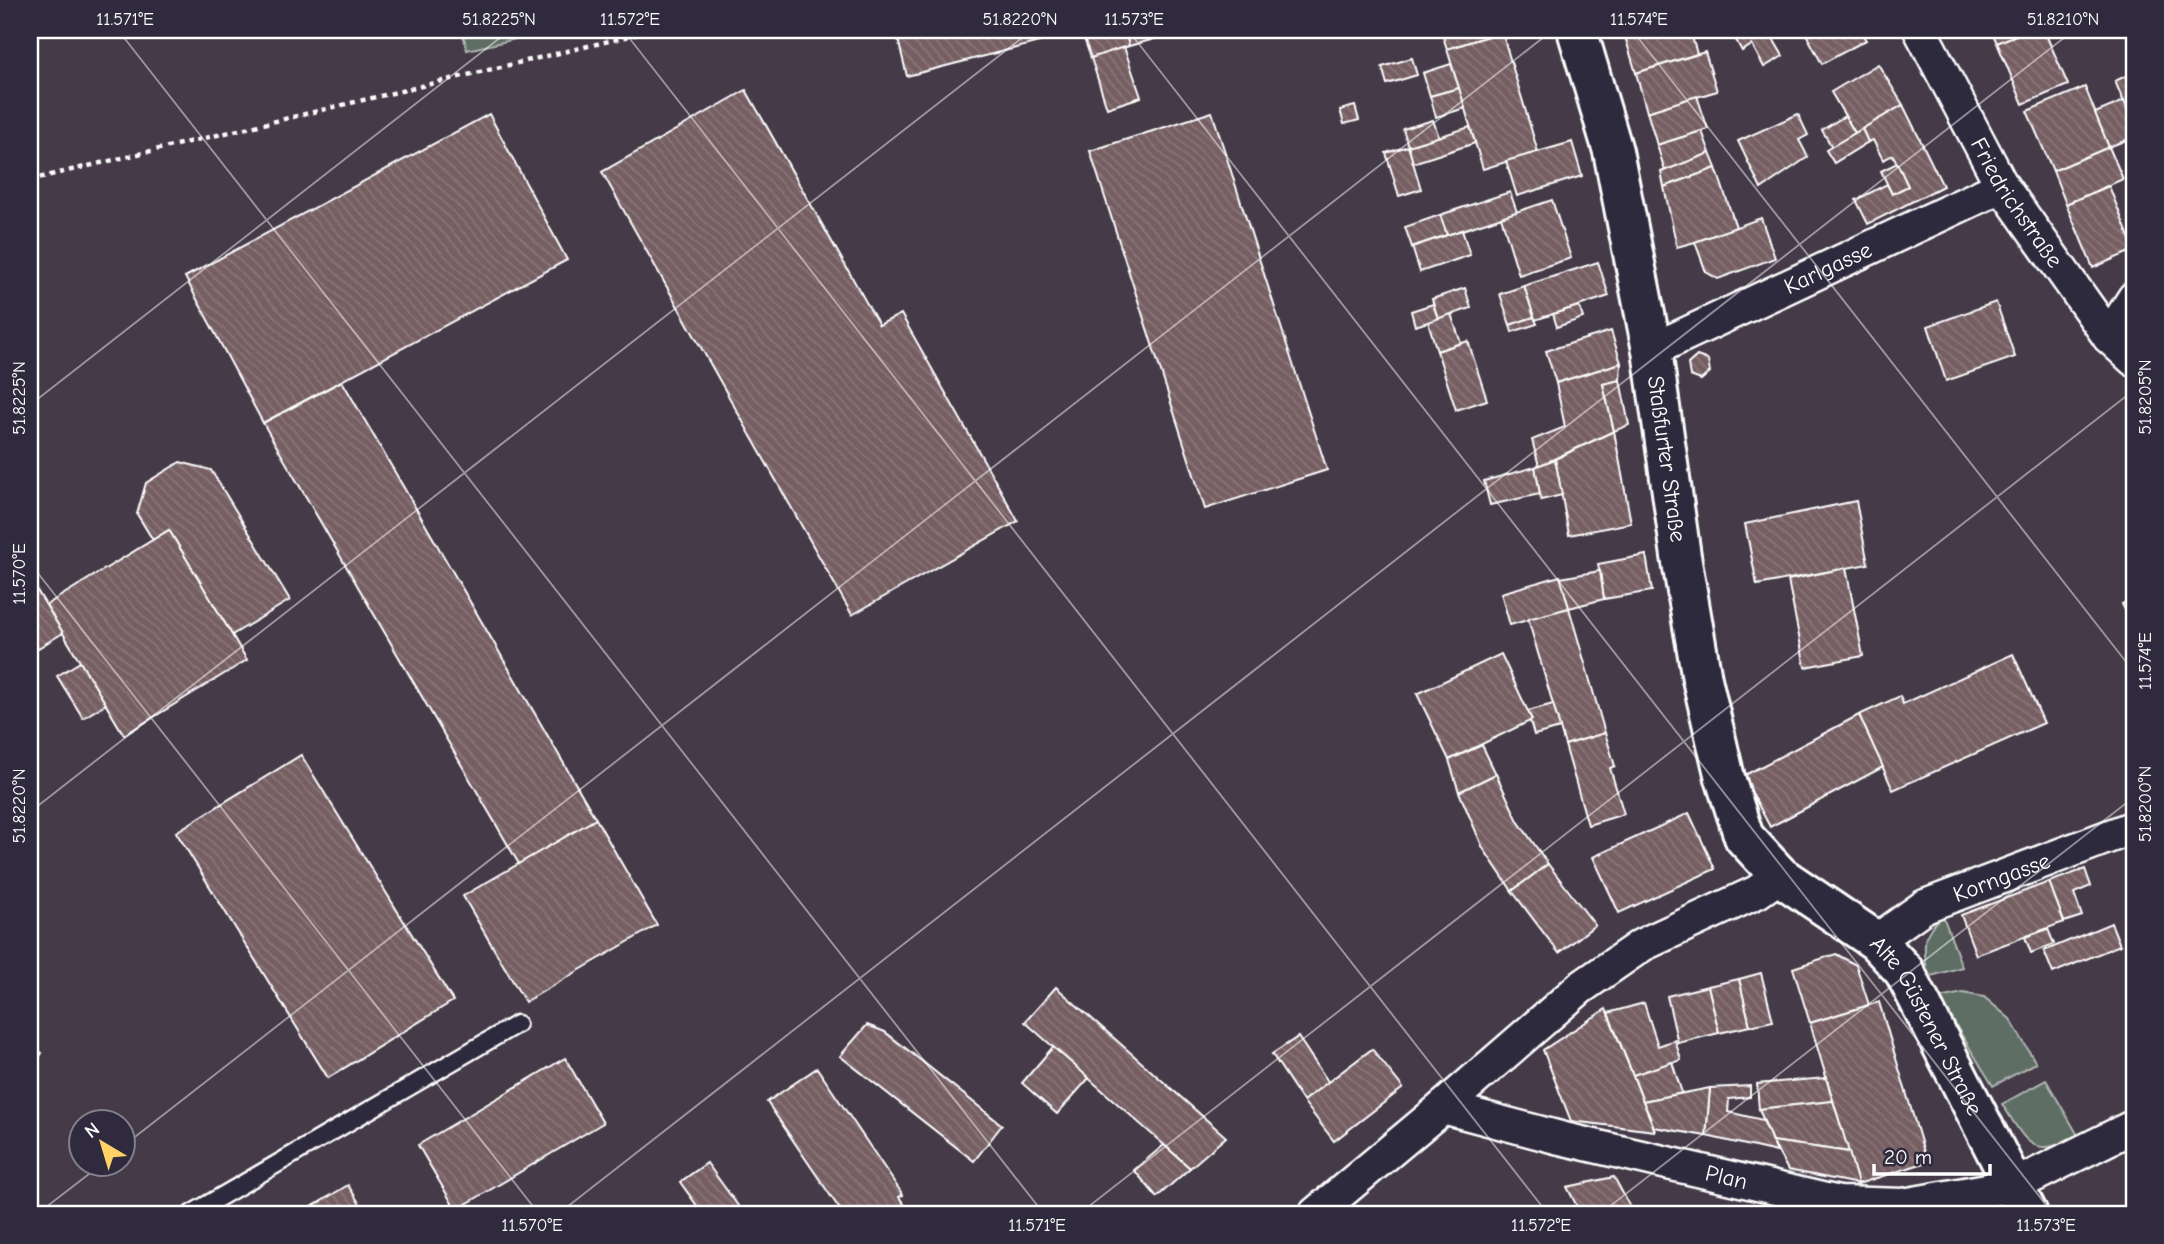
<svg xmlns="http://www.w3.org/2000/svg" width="2164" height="1244" viewBox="0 0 2164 1244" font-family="'Comic Neue',sans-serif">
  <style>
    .green { fill: #5f6e65; stroke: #afb6b2; stroke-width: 2 }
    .building { fill: url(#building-back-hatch); stroke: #fff; stroke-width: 2 }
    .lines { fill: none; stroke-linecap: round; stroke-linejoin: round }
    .lane-casing { stroke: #fff; stroke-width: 21 }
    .street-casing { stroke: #fff; stroke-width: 37 }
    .secondary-casing { stroke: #fff; stroke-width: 44 }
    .path { stroke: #fff; stroke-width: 4.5; stroke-dasharray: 5 5; stroke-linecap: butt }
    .lane { stroke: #2f2a3d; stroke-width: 16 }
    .street { stroke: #2f2a3d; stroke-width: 32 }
    .secondary { stroke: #2f2a3d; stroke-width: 38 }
    .ticks { fill: none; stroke: #fff; stroke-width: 2; stroke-opacity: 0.45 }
    .labels { text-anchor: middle; stroke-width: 5; stroke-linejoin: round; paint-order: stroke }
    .street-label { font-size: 23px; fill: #fff; stroke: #2f2a3d }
    .neatline { fill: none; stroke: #fff; stroke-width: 2.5 }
    .ticks-label { font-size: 18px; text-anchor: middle; fill: #fff }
  </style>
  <defs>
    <pattern id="building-back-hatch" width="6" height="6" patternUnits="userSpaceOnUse" patternTransform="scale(1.75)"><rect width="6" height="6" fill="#755e63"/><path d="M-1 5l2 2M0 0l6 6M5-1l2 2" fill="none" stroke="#8a767a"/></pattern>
  </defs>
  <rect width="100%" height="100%" fill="#443a48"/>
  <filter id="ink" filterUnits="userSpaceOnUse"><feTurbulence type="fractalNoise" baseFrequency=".0143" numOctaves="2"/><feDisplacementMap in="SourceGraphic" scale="14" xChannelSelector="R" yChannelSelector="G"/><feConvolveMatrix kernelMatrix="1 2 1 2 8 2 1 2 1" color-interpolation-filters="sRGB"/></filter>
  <g filter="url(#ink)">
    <!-- green -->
    <g class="green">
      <path d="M462 30H556L467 50Z"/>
      <path d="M1943 916 1962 967 1928 977C1924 951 1919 933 1943 916Z"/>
      <path d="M1963 993 1984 997 2010 1019 2036 1063 1993 1086 1939 998Z"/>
      <path d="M2046 1080 2079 1137C2030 1159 2028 1144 2002 1104Z"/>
    </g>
    <!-- building -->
    <g class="building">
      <path d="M900 30H1081L1082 31 907 76 896 31Z"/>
      <path d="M1081 30H1125L1129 46 1091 58Z"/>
      <path d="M1125 30H1155L1158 38 1129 46Z"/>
      <path d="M1441 30H1502V32L1447 49Z"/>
      <path d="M1623 30H1690L1697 54 1636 73Z"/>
      <path d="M1738 30H1768L1783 56 1764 67 1752 45 1742 51 1732 33Z"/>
      <path d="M1804 30H1860L1866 40 1822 64Z"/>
      <path d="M1991 30H2028L1997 43Z"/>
      <path d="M2028 30H2044L2068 85 2023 104 1997 43Z"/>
      <path d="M1502 32 1538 152 1483 169 1447 49Z"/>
      <path d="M1124 47 1141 97 1107 108 1091 58Z"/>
      <path d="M1705 52 1717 91 1647 112 1636 73Z"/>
      <path d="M1412 58 1417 75 1387 84 1382 67Z"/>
      <path d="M1451 64 1459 88 1430 96 1423 73Z"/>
      <path d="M1878 64 1903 105 1855 133 1831 92Z"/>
      <path d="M2134 72V127L2115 81Z"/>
      <path d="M2085 87 2109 147 2053 171 2027 111Z"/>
      <path d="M1459 88 1465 108 1436 117 1430 96Z"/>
      <path d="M746 90 879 325 901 314 1018 521 852 615 602 172Z"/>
      <path d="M1697 96 1708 129 1657 145 1647 112Z"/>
      <path d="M2124 101 2134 127V137L2109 147 2095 113Z"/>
      <path d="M1903 105 1943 186 1868 224 1856 200 1887 184 1892 194 1908 186 1893 155 1883 160 1873 140 1868 142 1862 129Z"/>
      <path d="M1355 106 1359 120 1344 124 1340 110Z"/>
      <path d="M1212 112 1327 470 1205 509 1090 151Z"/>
      <path d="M489 114 567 260 263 423 185 277Z"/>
      <path d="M1798 114 1808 135 1799 140 1808 157 1761 189 1738 141Z"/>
      <path d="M1845 116 1855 133 1832 147 1822 130Z"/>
      <path d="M1433 120 1439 137 1408 146 1403 129Z"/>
      <path d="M1470 127 1475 143 1413 163 1408 146Z"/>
      <path d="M1862 129 1868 142 1834 163 1826 150Z"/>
      <path d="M1702 131 1710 153 1665 171 1657 145Z"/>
      <path d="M1572 142 1582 176 1517 196 1506 161Z"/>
      <path d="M1408 146 1421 189 1399 196 1386 153Z"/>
      <path d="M2109 147 2123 179 2066 204 2053 171Z"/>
      <path d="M1710 153 1716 168 1664 187 1661 172Z"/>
      <path d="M1897 163 1908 186 1892 194 1881 171Z"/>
      <path d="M1716 168 1736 227 1695 242 1677 247 1664 187Z"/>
      <path d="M2109 186 2134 250 2093 268 2066 204Z"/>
      <path d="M1510 192 1517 212 1447 235 1440 215Z"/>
      <path d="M1552 200 1571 258 1519 275 1501 217Z"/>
      <path d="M1440 215 1447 235 1412 247 1405 227Z"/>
      <path d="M1761 218 1775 258 1718 279 1706 272 1695 242Z"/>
      <path d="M1462 230 1470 255 1420 272 1412 247Z"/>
      <path d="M1598 262 1609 296 1535 320 1524 286Z"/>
      <path d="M1524 286 1534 317 1510 325 1500 294Z"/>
      <path d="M1465 288 1471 308 1438 319 1432 299Z"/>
      <path d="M1996 302 2015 357 1946 381 1928 326Z"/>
      <path d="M1433 304 1438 319 1415 326 1411 311Z"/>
      <path d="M1579 306 1583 318 1557 327 1553 314Z"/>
      <path d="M1451 314 1461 343 1437 351 1428 322Z"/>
      <path d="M1534 317 1537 324 1512 332 1510 325Z"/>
      <path d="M1611 331 1621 363 1556 383 1546 351Z"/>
      <path d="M1468 341 1487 400 1456 410 1437 351Z"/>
      <path d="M1697 356 1708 360 1710 372 1701 380 1690 376 1688 364Z"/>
      <path d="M1621 363 1620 380 1603 384 1614 431 1539 466 1532 440 1565 427 1556 383Z"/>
      <path d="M1620 380 1629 425 1614 431 1603 384Z"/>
      <path d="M342 381 596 819 519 864 263 423Z"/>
      <path d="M1614 431 1631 523 1569 535 1555 459Z"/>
      <path d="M1555 459 1562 495 1541 500 1535 467Z"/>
      <path d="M180 462 211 470 290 600 232 635 169 530 153 540 137 514 146 483Z"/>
      <path d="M1535 467 1540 494 1490 505 1484 481Z"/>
      <path d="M1856 501 1868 564 1757 585 1745 524Z"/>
      <path d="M169 530 247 660 124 735 46 605Z"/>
      <path d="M1646 555 1652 591 1604 599 1598 564Z"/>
      <path d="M1846 568 1863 656 1805 667 1788 580Z"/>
      <path d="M1600 571 1604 599 1569 608 1560 578Z"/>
      <path d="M1560 576 1569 608 1510 625 1501 593Z"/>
      <path d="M30 579 63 633 30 653Z"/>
      <path d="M2134 598V627L2122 604Z"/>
      <path d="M1569 608 1605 733 1565 745 1528 619Z"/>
      <path d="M1501 654 1532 720 1449 760 1417 694Z"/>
      <path d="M2013 654 2044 723 1893 790 1859 715 1900 696 1903 704Z"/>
      <path d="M80 662 106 704 83 718 57 676Z"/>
      <path d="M1553 704 1560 728 1534 735 1530 721 1532 720 1528 711Z"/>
      <path d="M1859 715 1883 767 1770 827 1743 776Z"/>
      <path d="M1605 733 1615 766 1610 768 1624 814 1588 825 1565 745Z"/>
      <path d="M1482 745 1496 774 1459 792 1449 760Z"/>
      <path d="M301 755 453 1001 328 1078 176 832Z"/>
      <path d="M1496 774 1518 821 1548 864 1512 891 1483 848 1459 792Z"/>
      <path d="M1689 813 1715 869 1619 913 1593 857Z"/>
      <path d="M596 819 657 925 525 1002 463 896Z"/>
      <path d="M1548 864 1595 925 1559 953 1512 891Z"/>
      <path d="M2085 869 2091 886 2074 893 2082 916 2064 922 2049 882Z"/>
      <path d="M2049 882 2064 922 1976 955 1961 915Z"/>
      <path d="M2111 923 2120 945 2053 973 2044 951Z"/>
      <path d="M2048 929 2054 944 2031 953 2025 937Z"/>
      <path d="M1836 954 1856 965 1869 1005 1810 1023 1793 968Z"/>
      <path d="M1761 973 1773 1021 1750 1026 1739 979Z"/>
      <path d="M1739 979 1750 1026 1719 1033 1708 986Z"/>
      <path d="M1708 986 1719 1033 1678 1043 1667 996Z"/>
      <path d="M1056 987 1226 1137 1190 1168 1025 1022Z"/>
      <path d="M1879 1002 1927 1162 1858 1184 1810 1023Z"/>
      <path d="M1644 1003 1658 1046 1675 1040 1681 1060 1633 1075 1608 1013Z"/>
      <path d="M1606 1009 1643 1101 1655 1131 1571 1121 1543 1050Z"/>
      <path d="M867 1025 885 1032 1002 1125 974 1161 840 1056Z"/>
      <path d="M1298 1037 1329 1083 1303 1101 1272 1054Z"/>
      <path d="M30 1045 42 1053 30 1071Z"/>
      <path d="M1053 1047 1089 1078 1057 1114 1022 1083Z"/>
      <path d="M1372 1049 1403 1088 1334 1141 1303 1101Z"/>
      <path d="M565 1058 603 1123 456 1210 418 1145Z"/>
      <path d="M1672 1062 1682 1093 1643 1101 1633 1075Z"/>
      <path d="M817 1068 903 1195 899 1197 911 1214H843L767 1102Z"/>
      <path d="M1826 1078 1833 1101 1759 1109 1757 1084Z"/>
      <path d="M1750 1086V1097L1729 1099 1728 1112 1763 1120 1777 1152 1706 1136 1710 1088Z"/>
      <path d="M1710 1088 1706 1136 1654 1127 1643 1101Z"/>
      <path d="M1833 1101 1849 1152 1772 1141 1759 1109Z"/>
      <path d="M1772 1141 1849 1152 1858 1184 1788 1170Z"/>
      <path d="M1164 1145 1190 1168 1157 1197 1134 1170Z"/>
      <path d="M707 1163 744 1214H703L680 1182Z"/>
      <path d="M1614 1177 1634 1214H1581L1567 1187Z"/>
      <path d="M348 1185 366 1214H300Z"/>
    </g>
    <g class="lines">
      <!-- lane casing -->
      <g class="lane-casing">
        <path id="lane" d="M191 1214 517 1024"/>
      </g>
      <!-- street casing -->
      <g class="street-casing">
        <g id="street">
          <path id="s1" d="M1920 30 2002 186 2109 337 2134 360"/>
          <path d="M2109 337 2134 298"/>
          <path id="s2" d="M1652 350 2002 186"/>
          <path id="s3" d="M1876 941 1925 906 2134 827"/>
          <path id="s4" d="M1443 1107 1560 1138 1839 1203 1903 1205 2015 1185 2134 1126"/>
          <path d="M1315 1214 1443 1107 1580 988 1642 945 1757 892 1780 876"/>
        </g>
      </g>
      <!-- secondary casing -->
      <g class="secondary-casing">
        <g id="secondary">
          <path id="s5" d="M1577 30 1613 151 1652 350 1681 556 1702 679 1725 778 1744 837 1780 876 1876 941 1904 971 2028 1214"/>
        </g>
      </g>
      <!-- path -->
      <path class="path" d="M30 180 655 30"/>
      <!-- lane -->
      <use href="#lane" class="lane"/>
      <!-- street -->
      <use href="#street" class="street"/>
      <!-- secondary -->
      <use href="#secondary" class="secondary"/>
    </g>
  </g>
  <!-- ticks -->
  <path class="ticks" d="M118 30 1044 1214M623 30 1548 1214M1128 30 2053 1214M1632 30 2134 672M30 405 510 30M30 563 539 1214M30 812 1032 30M122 1147 1553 30M30 1208 34 1214M37 1214 102 1164M558 1214 2074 30M1079 1214 2134 390M1600 1214 2134 797M2121 1214 2134 1204"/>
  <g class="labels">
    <!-- street labels -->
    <g class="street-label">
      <text dy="8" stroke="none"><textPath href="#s1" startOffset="198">Friedrichstraße</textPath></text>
      <text dy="8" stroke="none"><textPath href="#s2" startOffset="194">Karlgasse</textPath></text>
      <text dy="8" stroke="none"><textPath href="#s5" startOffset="439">Staßfurter Straße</textPath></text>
      <text dy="8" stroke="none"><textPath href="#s3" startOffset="142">Korngasse</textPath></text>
      <text dy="8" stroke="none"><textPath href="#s5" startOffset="1094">Alte Güstener Straße</textPath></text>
      <text dy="8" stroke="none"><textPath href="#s4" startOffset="292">Plan</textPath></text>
    </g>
  </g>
  <!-- margin -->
  <rect width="2164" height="1244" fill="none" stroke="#2f2a3d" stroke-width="77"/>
  <!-- north arrow -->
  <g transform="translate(102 1143) rotate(322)"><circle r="33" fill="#2f2a3d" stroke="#827f8b" stroke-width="2"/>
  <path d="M0-5L12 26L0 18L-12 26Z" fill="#ffd166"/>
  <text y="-10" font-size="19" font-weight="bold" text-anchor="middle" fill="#ffffff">N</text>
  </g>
  <!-- scale -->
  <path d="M1874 1164v10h116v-10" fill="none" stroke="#ffffff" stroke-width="3.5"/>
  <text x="1884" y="1164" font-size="21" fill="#ffffff" stroke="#2f2a3d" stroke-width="5" paint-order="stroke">20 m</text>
  <rect x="38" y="38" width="2088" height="1168" class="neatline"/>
  <g class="ticks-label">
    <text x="125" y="25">11.571°E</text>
    <text x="499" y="25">51.8225°N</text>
    <text x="630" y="25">11.572°E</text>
    <text x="1020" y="25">51.8220°N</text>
    <text x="1134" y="25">11.573°E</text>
    <text x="1639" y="25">11.574°E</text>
    <text x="2063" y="25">51.8210°N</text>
    <text transform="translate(2145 397) rotate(-90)" y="6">51.8205°N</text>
    <text transform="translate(19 398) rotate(-90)" y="6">51.8225°N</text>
    <text transform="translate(19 574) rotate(-90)" y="6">11.570°E</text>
    <text transform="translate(2145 661) rotate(-90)" y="6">11.574°E</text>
    <text transform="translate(2145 804) rotate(-90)" y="6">51.8200°N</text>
    <text transform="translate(19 806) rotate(-90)" y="6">51.8220°N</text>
    <text x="532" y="1231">11.570°E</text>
    <text x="1037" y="1231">11.571°E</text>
    <text x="1541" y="1231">11.572°E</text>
    <text x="2046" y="1231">11.573°E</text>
  </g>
</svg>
